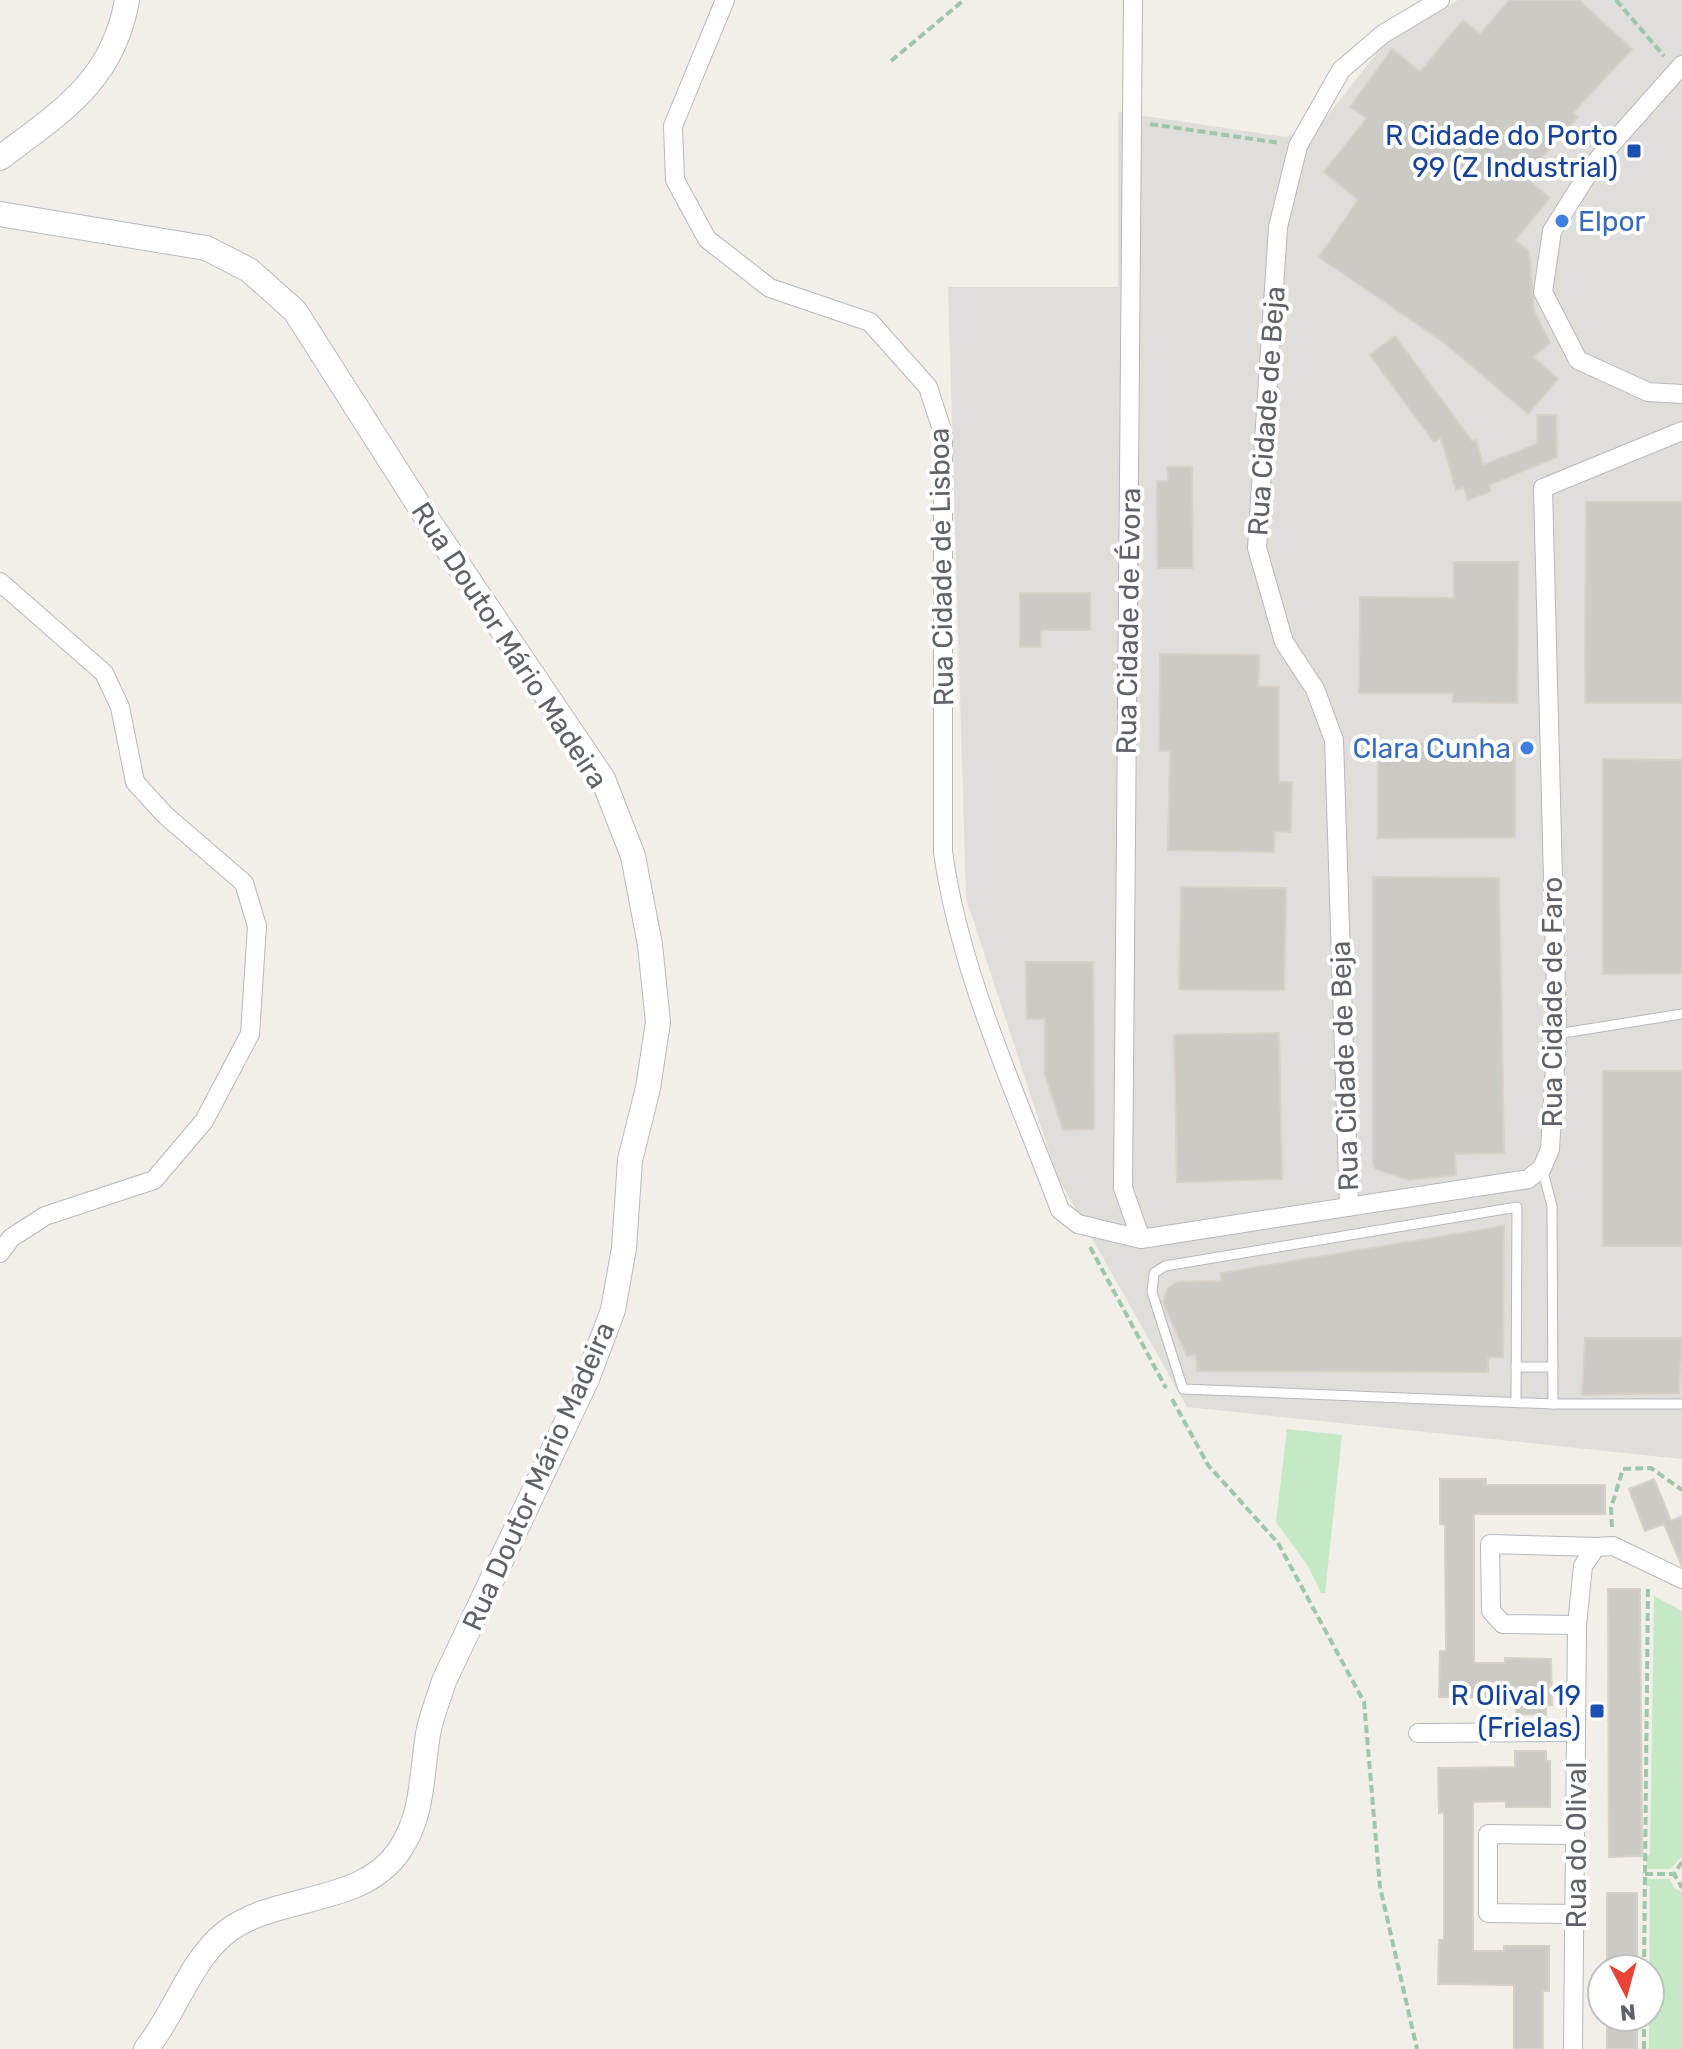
<svg xmlns="http://www.w3.org/2000/svg" width="1682" height="2049" viewBox="0 0 1682 2049" font-family="Rubik,sans-serif">
  <style>
    .industrial { fill: #e0deda }
    .green { fill: #c5e8c5 }
    .building { fill: #cccac5; stroke: #d6d1c6; stroke-width: 2 }
    .lines { fill: none; stroke-linecap: round; stroke-linejoin: round }
    .lane-casing { stroke: #b5b8bc; stroke-width: 11 }
    .street-casing { stroke: #b5b8bc; stroke-width: 20 }
    .secondary-casing { stroke: #b6babf; stroke-width: 26 }
    .path { stroke: #9cc7a9; stroke-width: 4; stroke-dasharray: 8 4; stroke-linecap: butt }
    .lane { stroke: #fff; stroke-width: 9 }
    .street { stroke: #fff; stroke-width: 18 }
    .secondary { stroke: #fff; stroke-width: 24 }
    .transit-dot { fill: #1a4fb4; stroke: #fff; stroke-width: 3 }
    .shop-dot { fill: #3f7fe0; stroke: #fff; stroke-width: 3 }
    .labels { text-anchor: middle; stroke-width: 8; stroke-linejoin: round; paint-order: stroke }
    .transit-label { font-size: 28px; fill: #164399; stroke: #fff; text-anchor: end }
    .shop-label { font-size: 28px; fill: #366cbe; stroke: #fff; text-anchor: start }
    .street-label { font-size: 28px; fill: #5f6368; stroke: #fff }
  </style>
  <rect width="100%" height="100%" fill="#f1efe8"/>
  <!-- industrial -->
  <path class="industrial" d="M1458 0H1682V1459L1187 1407 1057 1176 966 898 948 287H1118V112L1286 137 1325 119 1387 40Z"/>
  <!-- green -->
  <g class="green">
    <path d="M1287 1429 1342 1435 1325 1593H1321L1308 1566 1276 1522Z"/>
    <path d="M1654 1596 1682 1611V1857L1670 1869H1646L1647 1856 1650 1855Z"/>
    <path d="M1646 1879H1670L1674 1888 1682 1892V2049H1649L1650 1886H1646Z"/>
  </g>
  <!-- building -->
  <g class="building">
    <path d="M1510 0H1579L1632 49 1573 113 1578 117 1525 177 1550 198 1515 240 1529 251 1534 311 1550 343 1533 357 1558 379 1528 414 1446 344 1319 257 1358 200 1324 172 1367 118 1350 107 1392 49 1420 72 1463 20 1480 34Z"/>
    <path d="M1395 336 1472 441 1476 440 1483 465 1537 444V415H1556L1557 457 1489 485 1491 491 1468 500 1464 487 1456 490 1441 438 1434 442 1370 355Z"/>
    <path d="M1167 467H1192L1193 568H1158L1157 481H1168Z"/>
    <path d="M1586 502H1682V703H1585Z"/>
    <path d="M1454 562H1518L1517 703 1453 702V693H1359L1360 597 1454 598Z"/>
    <path d="M1020 593H1090V630H1041V647H1020Z"/>
    <path d="M1160 654 1259 655 1258 686 1279 687V782H1292L1291 832 1274 831V852L1168 850 1170 751H1159Z"/>
    <path d="M1515 743V837L1378 838V744Z"/>
    <path d="M1603 759 1682 760V973L1603 974Z"/>
    <path d="M1373 877 1499 878 1504 1153 1455 1154 1456 1175 1408 1180 1376 1169 1373 1163Z"/>
    <path d="M1181 887 1286 888 1284 990 1179 989Z"/>
    <path d="M1026 962H1093L1094 1129 1063 1130 1045 1074V1019H1027Z"/>
    <path d="M1279 1033 1282 1179 1177 1182 1174 1035Z"/>
    <rect x="1603" y="1071" width="79" height="175"/>
    <path d="M1504 1226 1503 1357H1488V1372L1197 1371 1196 1355 1187 1356 1163 1302 1168 1288 1178 1282 1222 1281 1221 1273Z"/>
    <path d="M1585 1338H1682L1679 1393 1582 1395Z"/>
    <path d="M1440 1479H1486V1485H1605V1514H1474V1663H1505V1658L1551 1659 1552 1705H1546V1715L1516 1714V1698L1439 1697 1440 1651H1446L1445 1525 1440 1524Z"/>
    <path d="M1654 1479 1671 1521 1682 1516V1566L1664 1524 1645 1531 1629 1489Z"/>
    <path d="M1608 1589H1640L1642 1856 1609 1857Z"/>
    <path d="M1515 1751H1546V1761H1550V1807H1506V1801L1473 1802V1951H1504V1946H1549V1991H1543V2049H1514V1985L1438 1984 1439 1940H1444V1812L1439 1813 1438 1768 1515 1767Z"/>
    <rect x="1607" y="1893" width="30" height="76"/>
    <rect x="1607" y="2017" width="30" height="32"/>
  </g>
  <g class="lines">
    <!-- lane casing -->
    <g class="lane-casing">
      <g id="lane">
        <path d="M1557 1034 1682 1014"/>
        <path d="M1516 1367H1553"/>
        <path d="M1516 1402 1517 1207 1165 1266 1154 1273 1152 1292 1183 1389 1553 1404 1552 1206 1542 1168"/>
        <path d="M1553 1404H1682"/>
      </g>
    </g>
    <!-- street casing -->
    <g class="street-casing">
      <g id="street">
        <path d="M725 0 673 126 675 180 707 239 770 288 870 322 928 387 943 433V852C960 975 1017 1094 1060 1210L1078 1224 1141 1239 1528 1179 1542 1168 1550 1149 1557 1034 1543 488 1682 431"/>
        <path d="M1133 0 1123 1188 1141 1239"/>
        <path d="M1682 65 1594 164 1552 231 1543 292 1578 360 1648 392 1682 394"/>
        <path d="M0 582 104 673 120 707 135 782 165 815 244 883 257 926 250 1034 204 1121 154 1180 45 1216 11 1238 0 1253"/>
        <path d="M1349 1207 1334 740 1315 689 1284 642 1257 548 1278 227 1298 146 1341 70 1383 34 1440 0"/>
        <path d="M1577 1625 1503 1624 1491 1611 1490 1544 1596 1547"/>
        <path d="M1418 1733 1576 1732"/>
        <path d="M1575 1914 1488 1913V1834L1575 1835"/>
        <path d="M1573 2049 1577 1625 1583 1566 1596 1547 1613 1546 1682 1579"/>
      </g>
    </g>
    <!-- secondary casing -->
    <g class="secondary-casing">
      <g id="secondary">
        <path d="M0 158C61 112 113 81 127 0"/>
        <path d="M0 214 206 248 249 270 295 311 432 526 603 779 633 856 650 945 658 1022 648 1088 630 1160 624 1248 613 1310 587 1379 444 1681C439 1698 431 1716 428 1734 421 1775 424 1815 399 1851 361 1907 275 1893 225 1933 189 1962 175 2014 146 2049"/>
      </g>
    </g>
    <!-- path -->
    <g class="path">
      <path d="M1616 0 1664 56"/>
      <path d="M891 61 964 0"/>
      <path d="M1150 124 1280 143"/>
      <path d="M1090 1247 1166 1388"/>
      <path d="M1172 1399 1208 1465 1278 1543 1364 1702 1380 1887 1417 2049"/>
      <path d="M1612 1527 1611 1508 1623 1469 1651 1468 1682 1490"/>
      <path d="M1682 1862 1674 1874 1682 1888"/>
      <path d="M1645 1874H1674"/>
      <path d="M1644 1969 1648 1588"/>
      <path d="M1644 2049V2017"/>
    </g>
    <!-- lane -->
    <use href="#lane" class="lane"/>
    <!-- street -->
    <use href="#street" class="street"/>
    <!-- secondary -->
    <use href="#secondary" class="secondary"/>
  </g>
  <!-- markers -->
  <g class="transit-dot">
    <rect x="1626" y="143" width="16" height="16" rx="4"/>
    <rect x="1589" y="1703" width="16" height="16" rx="4"/>
  </g>
  <g class="shop-dot">
    <circle cx="1562" cy="221" r="8"/>
    <circle cx="1527" cy="748" r="8"/>
  </g>
  <g class="labels">
    <!-- transit labels -->
    <g class="transit-label">
      <text x="1618" y="145">R Cidade do Porto<tspan x="1618" dy="32">99 (Z Industrial)</tspan></text>
      <text x="1581" y="1705">R Olival 19<tspan x="1581" dy="32">(Frielas)</tspan></text>
    </g>
    <!-- shop labels -->
    <g class="shop-label">
      <text x="1578" y="231">Elpor</text>
      <text x="1511" y="758" text-anchor="end">Clara Cunha</text>
    </g>
    <!-- street labels -->
    <g class="street-label">
      <text transform="translate(1266 411) rotate(-86)" y="10">Rua Cidade de Beja</text>
      <text transform="translate(941 567) rotate(-91)" y="10">Rua Cidade de Lisboa</text>
      <text transform="translate(1128 621) rotate(-89)" y="10">Rua Cidade de Évora</text>
      <text transform="translate(510 645) rotate(57)" y="10">Rua Doutor Mário Madeira</text>
      <text transform="translate(1552 1002) rotate(-90)" y="10">Rua Cidade de Faro</text>
      <text transform="translate(1344 1066) rotate(-92)" y="10">Rua Cidade de Beja</text>
      <text transform="translate(538 1476) rotate(-66)" y="10">Rua Doutor Mário Madeira</text>
      <text transform="translate(1576 1845) rotate(-90)" y="10">Rua do Olival</text>
    </g>
  </g>
  <!-- north arrow -->
  <g transform="translate(1626 1993) rotate(174)"><circle r="38" fill="#ffffff" stroke="#bfc1c3" stroke-width="2"/>
  <path d="M0-6L14 30L0 20L-14 30Z" fill="#ea4335"/>
  <text y="-12" font-size="22" font-weight="bold" text-anchor="middle" fill="#5f6368">N</text>
  </g>
</svg>
